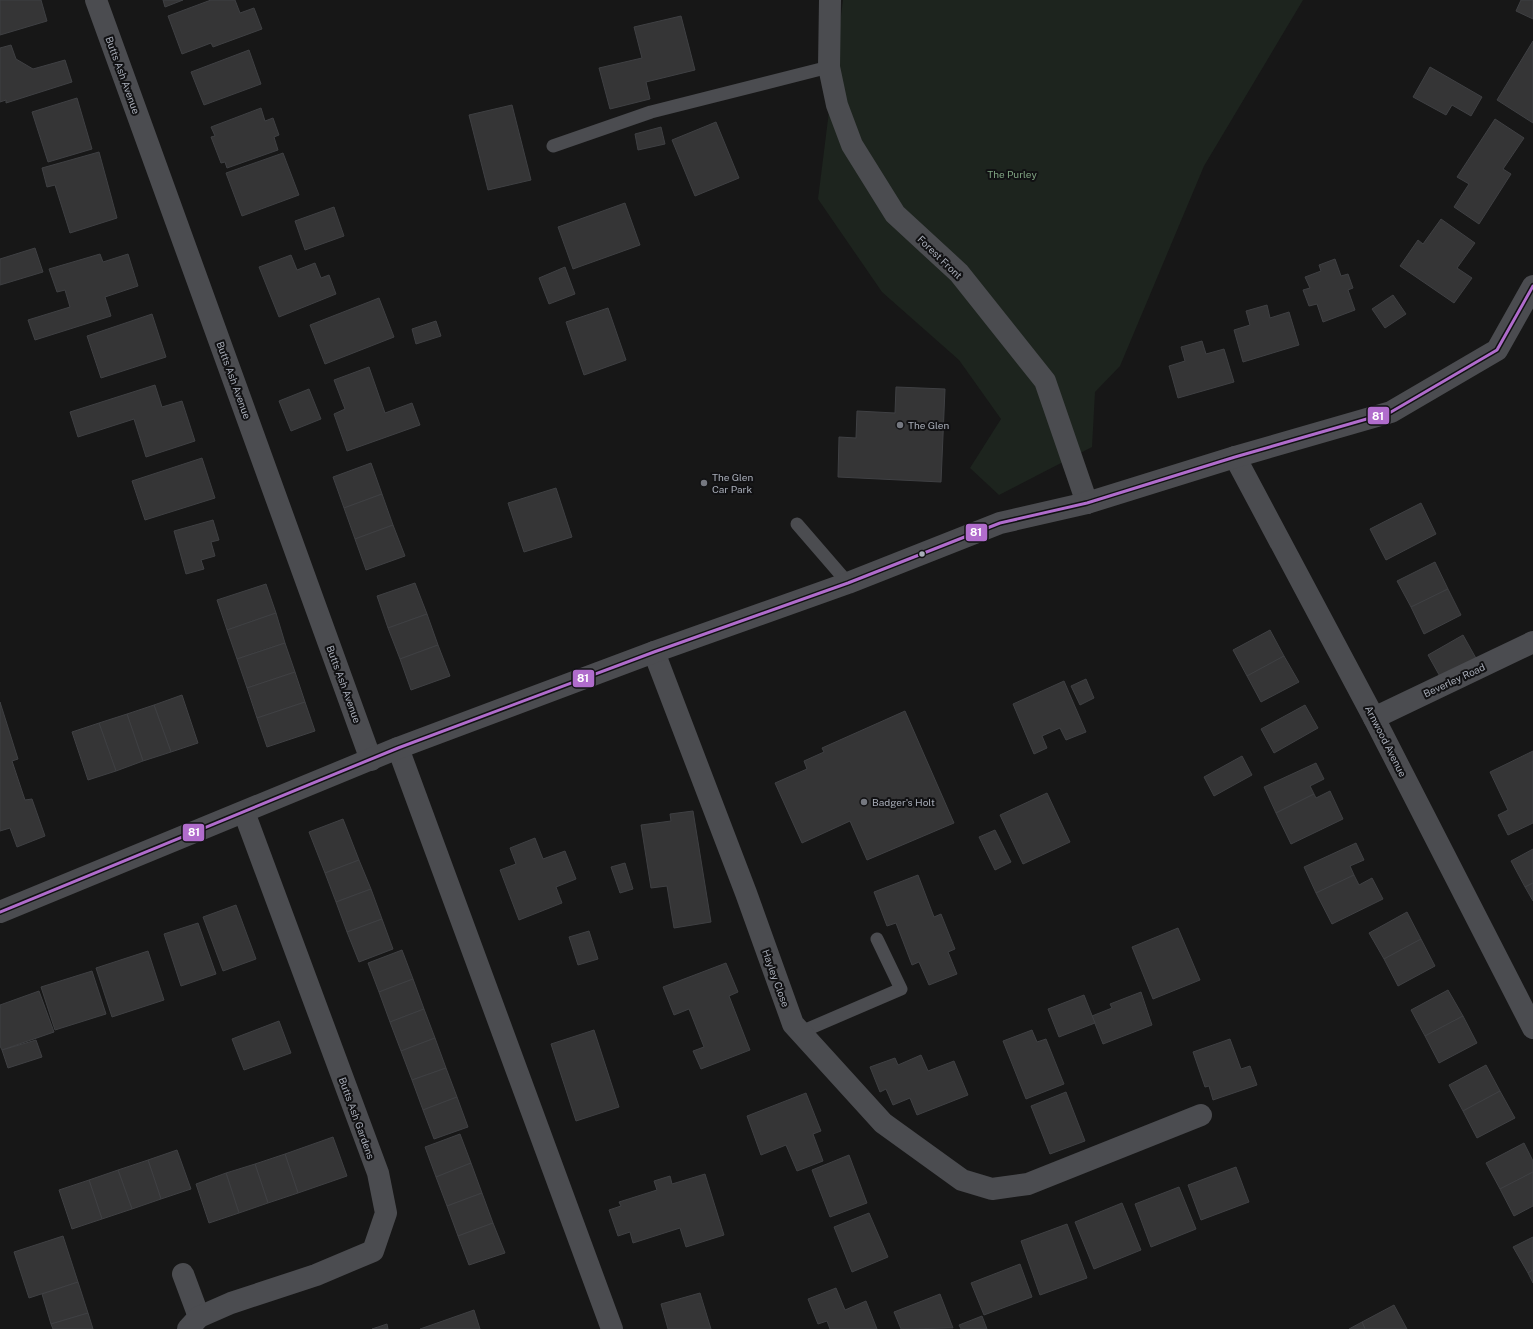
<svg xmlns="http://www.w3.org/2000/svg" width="1533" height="1329" viewBox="0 0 1533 1329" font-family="'Public Sans',sans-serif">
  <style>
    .green { fill: #1d241e }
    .building { fill: #353536; stroke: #3f4043 }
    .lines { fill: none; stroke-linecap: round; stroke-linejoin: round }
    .lane { stroke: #4b4c50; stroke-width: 13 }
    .street { stroke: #4b4c50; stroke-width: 22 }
    .bus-1-casing { stroke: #111113; stroke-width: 6 }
    .bus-1 { stroke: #b06ccc; stroke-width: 3 }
    .poi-dot { fill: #757880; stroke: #111113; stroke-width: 1.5 }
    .bus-dot { fill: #a8adb8; stroke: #111113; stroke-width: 1.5 }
    .labels { text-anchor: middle; stroke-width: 4; stroke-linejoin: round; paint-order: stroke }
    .street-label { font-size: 10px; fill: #a8adb8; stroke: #111113 }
    .park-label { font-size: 10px; fill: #7fa381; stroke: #111113 }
    .poi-label { font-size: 10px; fill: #a8adb8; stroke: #111113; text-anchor: start }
    .line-badge { stroke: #111113; stroke-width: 1.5 }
    .badge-label { font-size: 11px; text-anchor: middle; font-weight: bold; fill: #fff }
  </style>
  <rect width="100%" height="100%" fill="#171717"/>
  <!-- green -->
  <path class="green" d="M843 0H1303L1204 166 1120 366 1095 392 1092 447 999 495 970 468 1001 419 959 360 882 292 818 199Z"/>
  <!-- building -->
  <g class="building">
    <path d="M0 0H41L47 21 0 35Z"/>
    <path d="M163 0H183L165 7Z"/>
    <path d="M211 0H235L240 13 254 8 262 29 213 47 211 43 182 54 168 16Z"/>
    <path d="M1521 0H1533V19L1516 11Z"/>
    <path d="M681 16 695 70 646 82 650 99 610 109 599 68 642 58 634 27Z"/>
    <path d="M1533 41V123L1497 100Z"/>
    <path d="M11 45 16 59 33 69 65 60 72 82 6 103V100L0 102V48Z"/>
    <path d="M249 50 261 84 204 105 191 72Z"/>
    <path d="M1430 67 1482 97 1471 116 1452 105 1446 115 1413 97Z"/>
    <path d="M77 98 92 149 48 162 32 112Z"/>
    <path d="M512 105 531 180 488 190 469 115Z"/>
    <path d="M261 108 265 121 273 118 279 135 274 137 278 150 227 168 225 162 221 163 211 137 215 136 211 127Z"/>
    <path d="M1495 119 1524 138 1503 169 1511 174 1479 224 1454 207 1469 184 1457 177Z"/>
    <path d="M716 122 739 178 695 196 672 140Z"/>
    <path d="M661 127 665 144 638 150 635 134Z"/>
    <path d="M99 152 117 218 70 233 55 185 47 187 42 168Z"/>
    <path d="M283 153 299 195 242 216 226 173Z"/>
    <path d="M625 203 640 245 573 269 558 227Z"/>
    <path d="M334 207 344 236 305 250 295 221Z"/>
    <path d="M1441 219 1475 243 1457 268 1472 278 1454 303 1400 266 1418 240 1423 244Z"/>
    <path d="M35 248 43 272 0 285V259Z"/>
    <path d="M100 254 103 262 128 254 138 286 105 297 111 316 35 340 28 320 70 307 65 290 57 292 49 269Z"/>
    <path d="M291 255 297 270 315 263 321 278 329 275 336 294 279 317 259 267Z"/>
    <path d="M1335 259 1341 276 1348 274 1353 288 1348 290 1355 310 1323 322 1317 304 1309 306 1303 290 1310 288 1305 277 1321 271 1319 265Z"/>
    <path d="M565 267 575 294 549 304 539 278Z"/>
    <path d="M1393 295 1406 314 1385 328 1372 309Z"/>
    <path d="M379 298 394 337 325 364 310 325Z"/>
    <path d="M1267 305 1270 318 1289 312 1299 345 1243 362 1234 330 1250 325 1246 311Z"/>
    <path d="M608 308 626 360 584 375 566 322Z"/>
    <path d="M152 314 166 357 101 378 87 336Z"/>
    <path d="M436 321 441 336 416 344 412 329Z"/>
    <path d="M1202 341 1206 354 1224 349 1234 382 1178 398 1169 366 1185 361 1181 347Z"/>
    <path d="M369 367 385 413 412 403 420 425 347 451 334 414 345 409 334 380Z"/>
    <path d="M155 385 162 407 182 401 195 441 146 457 134 419 78 437 70 412Z"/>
    <path d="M896 387 945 389 941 482 838 477 839 437 856 438 857 411 895 413Z"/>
    <path d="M309 389 321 419 291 431 279 401Z"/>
    <path d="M202 458 215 498 145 520 132 481Z"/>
    <path d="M371 463 382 494 344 508 333 477Z"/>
    <path d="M556 488 572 537 524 552 508 503Z"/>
    <path d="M382 494 393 525 355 539 344 508Z"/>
    <path d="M1421 503 1436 534 1386 560 1370 529Z"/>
    <path d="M213 520 219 540 211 542 215 556 201 560 204 569 186 574 174 531Z"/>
    <path d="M393 525 405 556 366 570 355 539Z"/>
    <path d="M1435 562 1448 589 1411 607 1397 581Z"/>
    <path d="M415 583 427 614 388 628 377 596Z"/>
    <path d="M266 584 276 613 227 630 217 600Z"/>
    <path d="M1448 589 1461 615 1424 634 1411 607Z"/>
    <path d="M276 613 285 643 237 659 227 630Z"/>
    <path d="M427 614 438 645 400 659 388 628Z"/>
    <path d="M1270 630 1284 656 1247 676 1233 650Z"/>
    <path d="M1463 635 1482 669 1447 689 1428 655Z"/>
    <path d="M285 643 295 672 247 688 237 659Z"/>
    <path d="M438 645 450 676 411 690 400 659Z"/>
    <path d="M1284 656 1299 682 1261 702 1247 676Z"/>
    <path d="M295 672 305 702 257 718 247 688Z"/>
    <path d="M1086 679 1094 698 1080 705 1071 686Z"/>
    <path d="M1064 681 1086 732 1066 740 1060 728 1042 736 1047 748 1034 754 1013 704Z"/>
    <path d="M182 695 198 743 171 752 154 705Z"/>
    <path d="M0 702 18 759 12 761 25 800 32 799 45 836 17 847 10 828 0 831Z"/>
    <path d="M305 702 315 731 267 747 257 718Z"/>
    <path d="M154 705 171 752 143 761 127 714Z"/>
    <path d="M1305 705 1318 728 1274 753 1261 729Z"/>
    <path d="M905 711 954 823 867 860 850 821 802 843 775 783 807 769 804 761 824 752 822 748Z"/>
    <path d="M127 714 143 761 116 771 99 723Z"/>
    <path d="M99 723 116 771 88 780 72 732Z"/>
    <path d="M1533 751V823L1508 835 1498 815 1508 810 1490 772Z"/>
    <path d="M1242 756 1252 775 1214 796 1204 777Z"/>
    <path d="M1316 763 1324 779 1310 786 1314 794 1276 813 1264 787Z"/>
    <path d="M1330 791 1343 819 1291 844 1276 813 1314 794 1316 798Z"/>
    <path d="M1047 793 1070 842 1023 864 1000 815Z"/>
    <path d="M693 811 711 922 674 928 667 886 651 888 641 825 671 821 670 814Z"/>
    <path d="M343 819 359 860 325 873 309 832Z"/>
    <path d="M995 830 1011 862 995 870 979 837Z"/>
    <path d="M535 838 543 859 565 851 576 879 556 887 562 903 519 920 500 870 516 864 510 848Z"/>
    <path d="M1356 843 1364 860 1350 866 1354 875 1316 893 1304 867Z"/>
    <path d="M1533 849V883L1525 887 1511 861Z"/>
    <path d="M359 860 371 889 336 902 325 873Z"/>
    <path d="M625 863 633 889 620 893 611 867Z"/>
    <path d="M918 875 934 917 941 914 955 949 948 952 957 974 929 985 919 962 912 965 896 923 887 926 874 892Z"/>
    <path d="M1354 875 1359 885 1372 878 1383 899 1332 924 1316 893Z"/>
    <path d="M1533 883V901L1525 887Z"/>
    <path d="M371 889 382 919 347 932 336 902Z"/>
    <path d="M236 905 256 959 223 971 203 917Z"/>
    <path d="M1407 912 1421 939 1384 959 1369 933Z"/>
    <path d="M382 919 393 949 359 962 347 932Z"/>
    <path d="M198 923 216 974 181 986 164 934Z"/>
    <path d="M1178 928 1200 980 1153 999 1132 947Z"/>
    <path d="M589 931 598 959 578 965 569 937Z"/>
    <path d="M1421 939 1435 966 1398 986 1384 959Z"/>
    <path d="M402 950 413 979 379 992 368 963Z"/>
    <path d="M148 951 164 1000 112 1017 96 968Z"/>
    <path d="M726 963 738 992 729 996 750 1050 701 1069 693 1051 704 1047 689 1009 674 1015 663 987Z"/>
    <path d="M92 971 106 1014 55 1030 41 987Z"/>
    <path d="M413 979 424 1009 390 1022 379 992Z"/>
    <path d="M1448 990 1463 1016 1425 1036 1411 1010Z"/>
    <path d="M39 991 54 1032 2 1050 0 1046V1005Z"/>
    <path d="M1141 992 1152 1025 1103 1044 1092 1016 1112 1008 1110 1004Z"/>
    <path d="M1084 995 1095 1023 1059 1037 1048 1009Z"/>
    <path d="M424 1009 435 1038 401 1051 390 1022Z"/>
    <path d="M1463 1016 1477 1043 1439 1063 1425 1036Z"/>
    <path d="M279 1021 291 1053 244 1070 232 1039Z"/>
    <path d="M594 1030 619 1107 576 1121 551 1044Z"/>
    <path d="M1032 1030 1037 1042 1046 1039 1064 1084 1026 1099 1003 1041Z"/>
    <path d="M435 1038 446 1068 412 1080 401 1051Z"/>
    <path d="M1230 1039 1241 1069 1250 1066 1257 1085 1213 1100 1209 1086 1205 1087 1193 1052Z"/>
    <path d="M36 1040 42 1057 8 1068 2 1050Z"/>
    <path d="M921 1055 928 1071 954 1061 968 1095 917 1115 910 1098 893 1105 886 1089 880 1092 870 1067 895 1058 898 1065Z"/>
    <path d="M1486 1065 1500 1091 1463 1111 1449 1085Z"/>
    <path d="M446 1068 457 1097 423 1110 412 1080Z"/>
    <path d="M1500 1091 1515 1118 1477 1138 1463 1111Z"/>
    <path d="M1066 1092 1085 1141 1050 1154 1031 1106Z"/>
    <path d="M806 1093 821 1131 813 1134 823 1161 797 1171 786 1145 761 1155 747 1116Z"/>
    <path d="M457 1097 468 1127 434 1139 423 1110Z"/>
    <path d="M460 1134 471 1163 436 1177 425 1147Z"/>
    <path d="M333 1137 347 1176 298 1193 285 1154Z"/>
    <path d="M1524 1143 1533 1161V1172L1500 1189 1486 1163Z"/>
    <path d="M177 1150 191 1189 161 1199 148 1160Z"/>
    <path d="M285 1154 298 1193 268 1203 255 1164Z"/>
    <path d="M849 1155 867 1203 830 1217 812 1170Z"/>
    <path d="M148 1160 161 1199 132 1209 118 1170Z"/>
    <path d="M471 1163 482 1193 447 1206 436 1177Z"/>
    <path d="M255 1164 268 1203 239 1213 226 1173Z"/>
    <path d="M1236 1167 1249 1202 1201 1220 1188 1185Z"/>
    <path d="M118 1170 132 1209 102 1219 89 1180Z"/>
    <path d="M1533 1172V1206L1514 1216 1500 1189Z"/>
    <path d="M226 1173 239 1213 209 1223 196 1184Z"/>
    <path d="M705 1174 724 1235 686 1247 680 1228 633 1243 630 1232 618 1236 609 1210 621 1206 619 1202 657 1190 654 1181 670 1176 672 1184Z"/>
    <path d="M89 1180 102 1219 72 1229 59 1190Z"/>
    <path d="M1179 1187 1196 1229 1151 1247 1135 1204Z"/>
    <path d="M482 1193 493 1223 458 1236 447 1206Z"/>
    <path d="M1122 1203 1141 1250 1094 1269 1075 1222Z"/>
    <path d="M869 1213 888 1257 852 1272 834 1227Z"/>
    <path d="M493 1223 505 1253 469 1265 458 1236Z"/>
    <path d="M1067 1224 1087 1278 1040 1295 1021 1241Z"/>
    <path d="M63 1236 78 1282 29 1298 14 1252Z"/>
    <path d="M1533 1237V1270L1528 1273 1513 1247Z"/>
    <path d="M1020 1264 1032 1297 984 1315 971 1283Z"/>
    <path d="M1533 1270V1283L1528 1273Z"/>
    <path d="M78 1282 88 1313 51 1324 42 1294Z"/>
    <path d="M836 1288 845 1310 866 1301 877 1329H830L827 1321 818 1324 808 1299Z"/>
    <path d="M700 1293 711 1329H668L661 1304Z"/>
    <path d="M940 1294 953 1328 901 1329 894 1312Z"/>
    <path d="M1394 1305 1407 1329H1365L1362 1322Z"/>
    <path d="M474 1310 480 1329H420Z"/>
    <path d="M88 1313 93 1329H53L51 1324Z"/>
    <path d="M982 1316 987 1329H961L959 1325Z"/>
    <path d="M1362 1322 1365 1329H1349Z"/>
    <path d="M387 1324 388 1329H372Z"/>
  </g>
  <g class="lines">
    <!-- lane -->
    <g class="lane">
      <path d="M553 146 651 112 829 67"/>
      <path d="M797 524 848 583"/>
      <path d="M801 1032 901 989 877 939"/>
    </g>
    <!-- street -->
    <g class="street">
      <path d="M96 0 371 760"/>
      <path d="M830 0 829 67 837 105 852 145 895 214 959 273 1045 381 1087 503"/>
      <path d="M1235 457 1374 718 1533 1028"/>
      <path d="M654 652 746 893 793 1024 883 1123 962 1180 992 1189 1028 1184 1201 1115"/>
      <path d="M1374 718 1533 642"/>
      <path d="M398 748 612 1329"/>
      <path d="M0 912 398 748 654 652 848 583 1000 523 1087 503 1235 457 1391 412 1497 350 1533 286"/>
      <path d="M183 1274 199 1317"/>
      <path d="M188 1329 199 1317 231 1303 316 1275 373 1251 386 1213 378 1173 244 812"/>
    </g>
    <!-- bus-1 casing -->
    <g class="bus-1-casing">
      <path id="bus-1" d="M0 912 398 748 654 652 848 583 1000 523 1087 503 1235 457 1391 412 1497 350 1533 286"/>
    </g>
    <!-- bus-1 -->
    <use href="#bus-1" class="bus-1"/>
  </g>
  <!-- markers -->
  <g class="poi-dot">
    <circle cx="900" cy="425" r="4"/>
    <circle cx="704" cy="483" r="4"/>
    <circle cx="864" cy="802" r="4"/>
  </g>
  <circle class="bus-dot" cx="922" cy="554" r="3.5"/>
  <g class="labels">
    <!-- street labels -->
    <g class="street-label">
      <text transform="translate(123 75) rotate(70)" y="4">Butts Ash Avenue</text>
      <text transform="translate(940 257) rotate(44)" y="4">Forest Front</text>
      <text transform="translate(234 380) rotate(70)" y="4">Butts Ash Avenue</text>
      <text transform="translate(1454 680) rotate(-25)" y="4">Beverley Road</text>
      <text transform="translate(344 684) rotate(70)" y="4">Butts Ash Avenue</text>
      <text transform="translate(1386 741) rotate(63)" y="4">Arnwood Avenue</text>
      <text transform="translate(776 978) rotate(70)" y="4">Hayley Close</text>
      <text transform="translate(357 1118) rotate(70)" y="4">Butts Ash Gardens</text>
    </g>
    <!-- park labels -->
    <g class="park-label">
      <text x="1012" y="178">The Purley</text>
    </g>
    <!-- poi labels -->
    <g class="poi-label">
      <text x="908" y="429">The Glen</text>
      <text x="712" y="481">The Glen<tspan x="712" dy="12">Car Park</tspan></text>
      <text x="872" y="806">Badger's Holt</text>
    </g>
  </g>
  <g class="line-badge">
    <rect x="1367" y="406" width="23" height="19" rx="4" fill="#b06ccc"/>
    <rect x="965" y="523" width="23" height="19" rx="4" fill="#b06ccc"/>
    <rect x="572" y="669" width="23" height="19" rx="4" fill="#b06ccc"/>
    <rect x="182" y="823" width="23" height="19" rx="4" fill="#b06ccc"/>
  </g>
  <g class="badge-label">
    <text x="1378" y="420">81</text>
    <text x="976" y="536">81</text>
    <text x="583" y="682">81</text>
    <text x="194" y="836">81</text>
  </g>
</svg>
